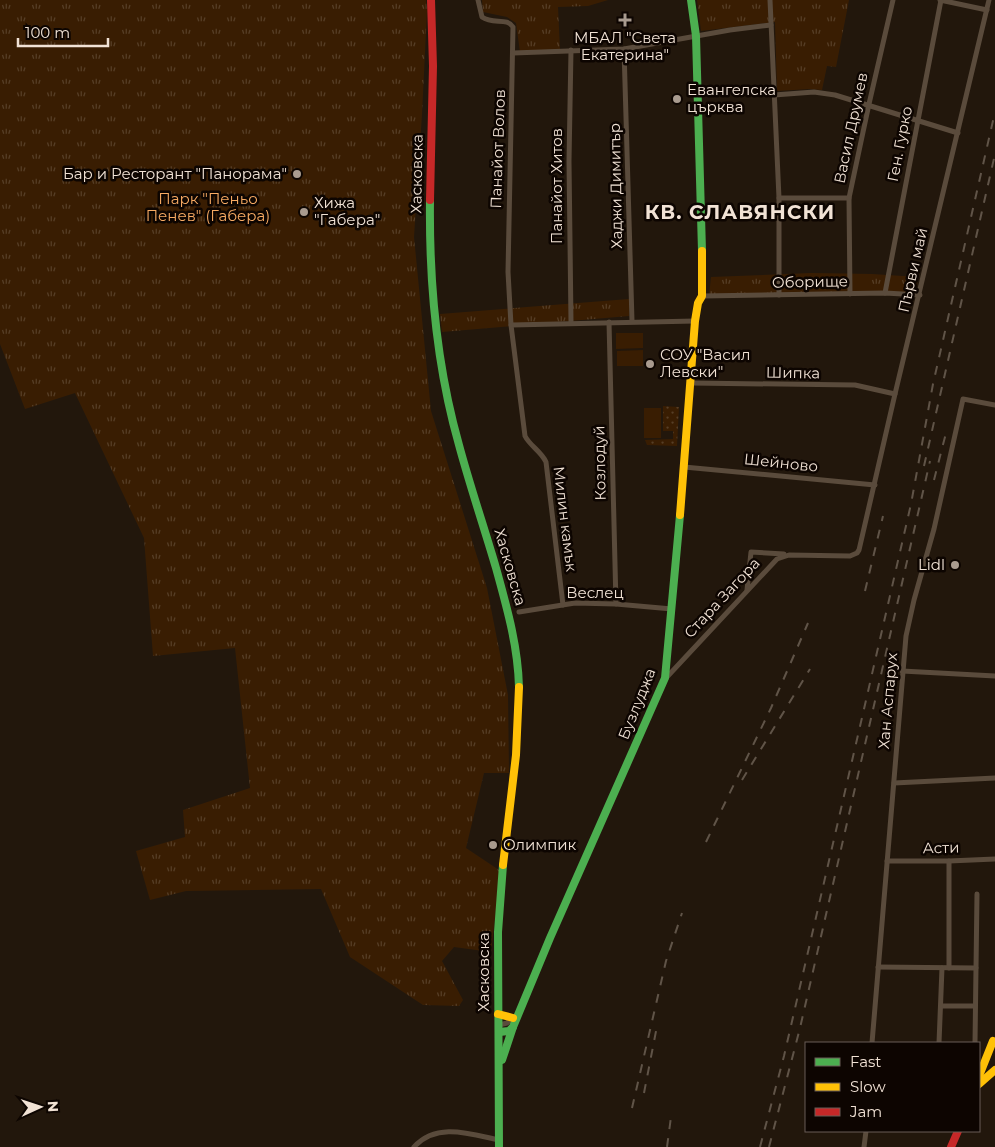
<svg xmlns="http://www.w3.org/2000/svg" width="995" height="1147" viewBox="0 0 995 1147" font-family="Montserrat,sans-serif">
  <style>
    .grass { fill: url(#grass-dots) }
    .park { fill: url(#park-tufts) }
    .pitch { fill: #391d02 }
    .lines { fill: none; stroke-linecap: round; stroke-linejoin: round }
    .street { stroke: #5a4b3c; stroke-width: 5 }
    .fast { stroke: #4caf50; stroke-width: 8 }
    .slow { stroke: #ffc107; stroke-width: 8 }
    .jam { stroke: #c62828; stroke-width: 8 }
    .rail { stroke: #605448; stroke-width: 2; stroke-dasharray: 9 9; stroke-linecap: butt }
    .poi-dot { fill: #a99b8f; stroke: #0d0501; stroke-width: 2 }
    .labels { text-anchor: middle; stroke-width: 5; stroke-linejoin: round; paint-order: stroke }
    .poi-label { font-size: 15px; fill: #f1e2d5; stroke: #0d0501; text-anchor: start }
    .street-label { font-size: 15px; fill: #f1e2d5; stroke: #0d0501 }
    .park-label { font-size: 15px; fill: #f8ab63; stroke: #0d0501 }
    .district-label { font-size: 20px; font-weight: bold; letter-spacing: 1px; fill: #f1e2d5; stroke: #0d0501 }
  </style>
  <defs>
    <pattern id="grass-dots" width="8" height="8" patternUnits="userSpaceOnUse" patternTransform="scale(1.25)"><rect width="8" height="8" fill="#391d02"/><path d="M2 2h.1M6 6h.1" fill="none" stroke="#563e26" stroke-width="1.8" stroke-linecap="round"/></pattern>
    <pattern id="park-tufts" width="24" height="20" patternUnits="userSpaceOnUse" patternTransform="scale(1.25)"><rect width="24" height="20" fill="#391d02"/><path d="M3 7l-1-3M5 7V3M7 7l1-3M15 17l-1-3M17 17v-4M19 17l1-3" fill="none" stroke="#563e26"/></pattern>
  </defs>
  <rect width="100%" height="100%" fill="#22170c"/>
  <!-- grass -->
  <path class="grass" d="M663 406 679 407 677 446 647 445 645 440 673 439V431H663Z"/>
  <!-- park -->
  <g class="park">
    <path d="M0 0H426L427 11 422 114 414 237 431 411 487 588 508 695 509 773H484L466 848 499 870V884L491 952 454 947 442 961 463 1000 459 1006 423 1005 350 957 321 889 186 891 150 900 136 851 185 837 183 810 250 788 235 648 153 656 144 538 75 393 25 409 0 344Z"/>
    <path d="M482 0H608L588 6 558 7 560 50 520 52 516 23 507 17 483 12Z"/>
    <path d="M697 0H849L836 67 827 66 822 90 810 89 777 91 775 22 701 31Z"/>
    <path d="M811 273 872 274 918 277 916 295 709 296 711 277Z"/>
    <path d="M629 299V316L442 332 440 314Z"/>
  </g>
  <!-- pitch -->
  <g class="pitch">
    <path d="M616 333H643V348L616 349Z"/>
    <path d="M643 350V366H617V351Z"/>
    <rect x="644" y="408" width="17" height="30"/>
  </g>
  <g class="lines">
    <!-- street -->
    <g class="street">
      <path d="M478 0 482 17C493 25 507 17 513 27L508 272 511 325 525 436C530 446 541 451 546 462L563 605"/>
      <path d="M770 0 779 198V295"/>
      <path d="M940 0 987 10"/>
      <path d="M624 49 632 321"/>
      <path d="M571 50 569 161 571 322"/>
      <path d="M513 53 624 49 730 30 771 25"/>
      <path d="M774 95 814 92 835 95 958 133"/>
      <path d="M779 198H849"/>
      <path d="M885 293 941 0"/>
      <path d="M850 294 849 198 869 104 893 0"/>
      <path d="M702 296 885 293 920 295"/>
      <path d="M609 322 616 604"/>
      <path d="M511 325 695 321"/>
      <path d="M691 383 855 385 895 394"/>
      <path d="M684 467 875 485"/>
      <path d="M747 590 751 552 784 554"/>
      <path d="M519 612 575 603 616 604 672 609"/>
      <path d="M902 671 995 676"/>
      <path d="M666 678 777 559 789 555 850 556 857 553 859 550 895 394 989 0"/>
      <path d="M894 783 995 778"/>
      <path d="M887 861H949L995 859"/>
      <path d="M878 967 976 968"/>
      <path d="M949 968V861"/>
      <path d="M941 1006H975"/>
      <path d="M499 1025 507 1023 513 1018"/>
      <path d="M872 1043 906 636 914 600 934 529 963 399 995 405"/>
      <path d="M939 1043 942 968"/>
      <path d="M975 1043 977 894"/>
      <path d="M414 1147C437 1122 470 1134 499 1140"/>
      <path d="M864 1147 866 1131"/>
    </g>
    <!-- fast -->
    <g class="fast">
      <path d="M691 0 696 36 702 251"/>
      <path d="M430 200C429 283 436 364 459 445 470 486 484 527 496 568 507 608 518 646 519 687"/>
      <path d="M499 1032 509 1031 513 1027 550 938 665 678 680 515"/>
      <path d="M502 1060 513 1027"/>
      <path d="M499 1147 498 932 503 865"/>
    </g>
    <!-- slow -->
    <g class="slow">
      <path d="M680 515 695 321 698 303 702 296V251"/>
      <path d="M503 865 516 755 519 687"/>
      <path d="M498 1014 513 1018"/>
      <path d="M979 1076 993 1041"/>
      <path d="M979 1084 995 1070"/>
    </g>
    <!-- jam -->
    <g class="jam">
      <path d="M430 200 433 66 431 0"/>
      <path d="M951 1147 958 1131"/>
    </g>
    <!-- rail -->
    <g class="rail">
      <path d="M924 466 995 154"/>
      <path d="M934 480 947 429"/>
      <path d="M865 591 883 516"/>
      <path d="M742 780 810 669"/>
      <path d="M706 842 771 708 808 623"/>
      <path d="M644 1093 657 1026"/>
      <path d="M632 1108 666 961 682 913"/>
      <path d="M667 1147 671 1117"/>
      <path d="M760 1147 784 1056 861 722 911 504 933 384 995 112"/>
      <path d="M769 1147 800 1028 930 461"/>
    </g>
  </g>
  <!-- markers -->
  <g class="poi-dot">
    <path d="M622.5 12.5h5v5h5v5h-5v5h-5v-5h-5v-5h5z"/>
    <circle cx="677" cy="99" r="5"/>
    <circle cx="297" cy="174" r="5"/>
    <circle cx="304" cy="212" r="5"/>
    <circle cx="650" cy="364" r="5"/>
    <circle cx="955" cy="565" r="5"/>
    <circle cx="493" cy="845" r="5"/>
  </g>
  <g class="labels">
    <!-- poi labels -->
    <g class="poi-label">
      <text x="625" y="43" text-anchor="middle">МБАЛ "Света<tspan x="625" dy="17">Екатерина"</tspan></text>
      <text x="687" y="95">Евангелска<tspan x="687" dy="17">църква</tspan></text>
      <text x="287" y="179" text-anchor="end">Бар и Ресторант "Панорама"</text>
      <text x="314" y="208">Хижа<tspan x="314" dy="17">"Габера"</tspan></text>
      <text x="660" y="360">СОУ "Васил<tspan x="660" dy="17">Левски"</tspan></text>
      <text x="945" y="570" text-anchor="end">Lidl</text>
      <text x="503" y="850">Олимпик</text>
    </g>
    <!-- street labels -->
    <g class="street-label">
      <text transform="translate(851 128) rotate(-78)" y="5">Васил Друмев</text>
      <text transform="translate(900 144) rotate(-79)" y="5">Ген. Гурко</text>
      <text transform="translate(498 149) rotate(-88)" y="5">Панайот Волов</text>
      <text transform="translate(417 174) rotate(-89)" y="5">Хасковска</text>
      <text transform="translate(557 186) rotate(-90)" y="5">Панайот Хитов</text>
      <text transform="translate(616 186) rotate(-91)" y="5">Хаджи Димитър</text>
      <text transform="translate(913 270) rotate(-77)" y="5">Първи май</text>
      <text transform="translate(810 282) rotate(-1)" y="5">Оборище</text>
      <text transform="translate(793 373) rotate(1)" y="5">Шипка</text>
      <text transform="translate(600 463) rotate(-91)" y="5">Козлодуй</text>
      <text transform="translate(781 463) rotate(6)" y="5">Шейново</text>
      <text transform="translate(565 519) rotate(83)" y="5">Милин камък</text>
      <text transform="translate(510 567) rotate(74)" y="5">Хасковска</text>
      <text x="595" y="598">Веслец</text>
      <text transform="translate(722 598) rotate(-47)" y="5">Стара Загора</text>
      <text transform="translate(888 701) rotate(-85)" y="5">Хан Аспарух</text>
      <text transform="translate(637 704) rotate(-68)" y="5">Бузлуджа</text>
      <text transform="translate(941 848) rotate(-1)" y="5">Асти</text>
      <text transform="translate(484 972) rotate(-90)" y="5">Хасковска</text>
    </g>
    <!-- park labels -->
    <g class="park-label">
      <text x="208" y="204">Парк "Пеньо<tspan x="208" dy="17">Пенев" (Габера)</tspan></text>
    </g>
    <!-- district labels -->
    <g class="district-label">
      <text x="740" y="219">КВ. СЛАВЯНСКИ</text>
    </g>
  </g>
  <!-- legend -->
  <rect x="805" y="1042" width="175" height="90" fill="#0d0501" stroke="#685d56"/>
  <rect x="815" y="1058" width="25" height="8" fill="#4caf50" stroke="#685d56"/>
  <text x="850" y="1067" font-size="15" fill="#f1e2d5">Fast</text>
  <rect x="815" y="1083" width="25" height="8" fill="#ffc107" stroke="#685d56"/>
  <text x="850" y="1092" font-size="15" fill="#f1e2d5">Slow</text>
  <rect x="815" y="1108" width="25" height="8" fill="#c62828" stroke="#685d56"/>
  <text x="850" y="1117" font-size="15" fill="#f1e2d5">Jam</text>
  <!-- north arrow -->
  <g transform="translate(40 1107) rotate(87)" stroke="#0d0501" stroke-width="4" paint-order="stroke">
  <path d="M0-4L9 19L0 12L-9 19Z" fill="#f1e2d5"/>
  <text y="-8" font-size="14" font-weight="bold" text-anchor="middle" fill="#f1e2d5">N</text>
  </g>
  <!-- scale -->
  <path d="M18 38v8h90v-8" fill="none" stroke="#f1e2d5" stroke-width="2.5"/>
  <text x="25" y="38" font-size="15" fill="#f1e2d5" stroke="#0d0501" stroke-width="4" paint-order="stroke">100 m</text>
</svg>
